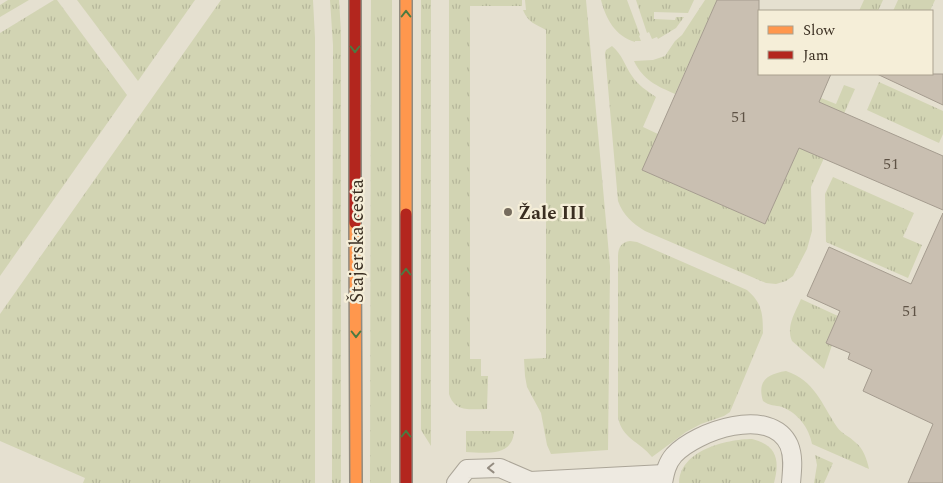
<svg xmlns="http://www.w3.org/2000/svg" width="943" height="483" viewBox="0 0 943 483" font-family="Spectral,serif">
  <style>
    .grass { fill: url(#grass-tufts) }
    .building { fill: #c9bfb1; stroke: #a59c8f }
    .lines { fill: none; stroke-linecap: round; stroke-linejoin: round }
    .lane-casing { stroke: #aba598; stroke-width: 20 }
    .slow-casing { stroke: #908a7f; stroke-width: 14 }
    .jam-casing { stroke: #908a7f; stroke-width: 14 }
    .lane { stroke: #eeeae1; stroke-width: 18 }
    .slow { stroke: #ff974d; stroke-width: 11 }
    .jam { stroke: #b3261e; stroke-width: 11 }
    .oneway { stroke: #4c7a41 }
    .oneway2 { stroke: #948c81 }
    .poi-dot { fill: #766c5e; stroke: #f5eed8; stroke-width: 2 }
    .labels { text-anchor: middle; stroke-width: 4.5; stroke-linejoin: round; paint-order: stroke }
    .number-label { font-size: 16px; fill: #5e5245 }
    .poi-label { font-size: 19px; font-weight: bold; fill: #3a2e21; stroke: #f5eed8; text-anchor: start }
    .street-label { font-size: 19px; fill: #3a2e21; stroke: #f5eed8 }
  </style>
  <defs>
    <pattern id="grass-tufts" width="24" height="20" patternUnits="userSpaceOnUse" patternTransform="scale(1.25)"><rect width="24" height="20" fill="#d2d4b3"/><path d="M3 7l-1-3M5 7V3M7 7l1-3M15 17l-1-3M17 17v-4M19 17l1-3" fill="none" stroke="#b5b69a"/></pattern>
  </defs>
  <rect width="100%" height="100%" fill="#e5e0d0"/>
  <!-- grass -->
  <g class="grass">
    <path d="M8 0H29L0 17V5Z"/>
    <path d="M54 0H57L127 95 0 276V33Z"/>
    <path d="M77 0H195L138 81Z"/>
    <path d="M221 0H313L315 38V483H83L85 478 0 441V314Z"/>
    <path d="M330 0H339L341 32V483H332L333 45Z"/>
    <path d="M371 0H392L391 483H370Z"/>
    <path d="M421 0H431V446L421 430Z"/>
    <path d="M449 0H522V6H470V359H481V376H488L487 409C471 409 455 413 449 394Z"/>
    <path d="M525 0H586L610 266 608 450 551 454 547 445 541 413 527 387 525 376 524 359 546 358V30C536 24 528 23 523 10H526Z"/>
    <path d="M601 0H627L640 35 639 36 641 41H635V42C615 36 606 19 601 0Z"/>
    <path d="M636 0H694L688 13 654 12V19L675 20 676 17H684L676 28 658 39 657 37 652 39 649 32 647 33Z"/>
    <path d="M705 0H717L675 94C657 86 643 80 634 61L653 60 665 56 675 41 682 35Z"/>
    <path d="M864 0H883L878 11H859Z"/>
    <path d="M898 0H935L930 11H893Z"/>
    <path d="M612 46C622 54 625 66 632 76 638 85 647 91 656 97L643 127 658 134 642 170 765 224 821 98 836 104 844 85 855 89 811 187 812 231 807 249 793 276 786 281 776 284 766 283 645 231C632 223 623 215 618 201L605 53 606 50Z"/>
    <path d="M879 82 943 111V134L939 143 867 110Z"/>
    <path d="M833 177 914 213 903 237 922 245 908 278 826 242 825 194Z"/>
    <path d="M630 241 637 242 747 290C762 303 763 313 763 333L730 412 724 416 701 424 686 432 652 457C639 441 622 439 618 417V256C618 247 622 242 630 241Z"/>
    <path d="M801 299 838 316 826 342 832 345 824 369 792 341C786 326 795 313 801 299Z"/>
    <path d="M786 371C815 381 821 403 837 427 842 434 849 436 855 442 863 448 867 459 869 469L812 444C809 428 798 413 782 407 775 405 769 406 763 401 757 381 767 374 786 371Z"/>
    <path d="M466 431H514C513 457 485 453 466 452Z"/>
    <path d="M752 439C777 445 780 460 774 483H679C679 451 726 439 752 439Z"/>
    <path d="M815 455 833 463 824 483H814L817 465Z"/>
  </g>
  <!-- building -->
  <g class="building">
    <path d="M717 0H759V74H831L819 102 943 156V210L799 148 765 224 642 170Z"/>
    <path d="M877 74H943V105Z"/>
    <path d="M943 213V483H908L933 424 863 391 872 370 848 359 850 353 826 343 840 311 807 296 829 247 911 284Z"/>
  </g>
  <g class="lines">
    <!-- lane casing -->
    <g class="lane-casing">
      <g id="lane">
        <path d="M456 483 467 469 500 468 530 481"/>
        <path d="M524 483 530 481 664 474"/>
        <path d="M663 483C665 472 667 463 674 455 696 431 771 405 789 445 794 457 792 471 791 483"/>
      </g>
    </g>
    <!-- slow casing -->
    <g class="slow-casing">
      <g id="slow">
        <path d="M406 0V214"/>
        <path d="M355 223 356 483"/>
      </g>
    </g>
    <!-- jam casing -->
    <g class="jam-casing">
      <g id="jam">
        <path d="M355 0V223"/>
        <path d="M406 214V483"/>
      </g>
    </g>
    <!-- lane -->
    <use href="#lane" class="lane"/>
    <!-- slow -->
    <use href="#slow" class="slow"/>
    <!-- jam -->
    <use href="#jam" class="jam"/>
  </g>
  <!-- one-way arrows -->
  <defs><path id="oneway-chevron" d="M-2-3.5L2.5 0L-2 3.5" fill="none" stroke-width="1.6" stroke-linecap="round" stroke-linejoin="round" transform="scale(1.25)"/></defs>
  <g class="oneway">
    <use href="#oneway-chevron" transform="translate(406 14) rotate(-90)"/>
    <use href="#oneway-chevron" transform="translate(355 49) rotate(90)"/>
    <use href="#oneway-chevron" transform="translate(406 272) rotate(-90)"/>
    <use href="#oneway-chevron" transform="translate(356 334) rotate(90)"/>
    <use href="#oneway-chevron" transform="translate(406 434) rotate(-90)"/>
  </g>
  <use class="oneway2" href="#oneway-chevron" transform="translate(491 468) rotate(179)"/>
  <!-- markers -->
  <circle class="poi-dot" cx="508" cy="212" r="5"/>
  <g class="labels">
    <!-- number labels -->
    <g class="number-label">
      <text x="739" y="122">51</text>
      <text x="891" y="169">51</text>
      <text x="910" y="316">51</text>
    </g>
    <!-- poi labels -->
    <g class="poi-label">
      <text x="518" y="219">Žale III</text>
    </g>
    <!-- street labels -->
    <g class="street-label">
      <text transform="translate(356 241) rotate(-90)" y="7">Štajerska cesta</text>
    </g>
  </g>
  <!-- legend -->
  <rect x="758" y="10" width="175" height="65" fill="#f5eed8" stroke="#aaa18f"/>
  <rect x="768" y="26" width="25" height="8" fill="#ff974d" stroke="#aaa18f"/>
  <text x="803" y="35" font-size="15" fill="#3a2e21">Slow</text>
  <rect x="768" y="51" width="25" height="8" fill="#b3261e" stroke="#aaa18f"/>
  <text x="803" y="60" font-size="15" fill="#3a2e21">Jam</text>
</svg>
